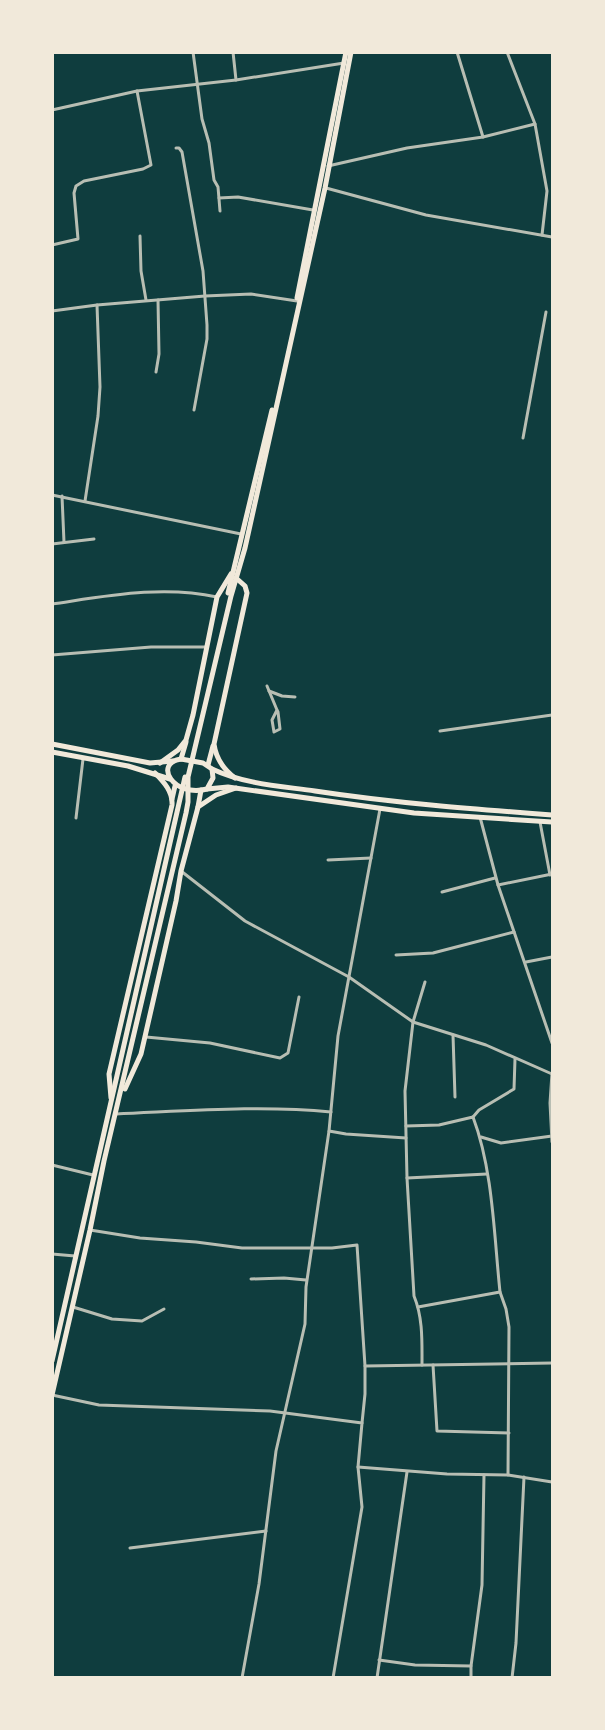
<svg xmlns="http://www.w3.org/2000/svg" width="605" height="1730" viewBox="0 0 605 1730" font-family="Lato,sans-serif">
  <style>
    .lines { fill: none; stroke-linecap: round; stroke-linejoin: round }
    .minor { stroke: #b8beb3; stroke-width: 3 }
    .primary { stroke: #f1e9da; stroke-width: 5 }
    .trunk { stroke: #f1e9da; stroke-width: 5 }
  </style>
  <rect width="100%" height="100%" fill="#0f3d3e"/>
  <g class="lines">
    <!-- minor -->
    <g class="minor">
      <path d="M193 52 202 119 209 143 214 180 218 187 220 211"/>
      <path d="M233 52 236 80"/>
      <path d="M457 52 483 137"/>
      <path d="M507 52 535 124 547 191 542 235"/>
      <path d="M52 110 137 91 236 80 344 63"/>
      <path d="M176 148H179L182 152 203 271 207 325V339L194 410"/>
      <path d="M328 166 407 148 483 137 535 124"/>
      <path d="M326 188 426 215 552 237"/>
      <path d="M219 198 238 197 313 210"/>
      <path d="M140 236 141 271 146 300"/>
      <path d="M52 245 78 239 74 193 76 186 84 181 143 169 151 165 137 91"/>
      <path d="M52 311 97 305 205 296 251 294 297 301"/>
      <path d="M156 372 159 354 158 300"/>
      <path d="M523 438 546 312"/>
      <path d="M52 495 241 534"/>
      <path d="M62 496 64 542"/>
      <path d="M85 501 98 416 100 387 97 305"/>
      <path d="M52 544 94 539"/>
      <path d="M52 604C107 596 162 585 217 597"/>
      <path d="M52 655 151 647H207"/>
      <path d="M267 686 277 710 278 712 280 729 274 732 272 720 277 710"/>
      <path d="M269 691 282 696 295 697"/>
      <path d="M440 731 552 715"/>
      <path d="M480 817 498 885 552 1043"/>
      <path d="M76 818 83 759"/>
      <path d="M540 822 550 875"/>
      <path d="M328 860 371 858"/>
      <path d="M181 871 245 921 349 977 413 1022 486 1045 552 1074"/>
      <path d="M498 885 552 874"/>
      <path d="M442 892 495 878"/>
      <path d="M396 955 433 953 514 932"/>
      <path d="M526 962 552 957"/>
      <path d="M453 1035 455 1097"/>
      <path d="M146 1037 210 1043 280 1058 288 1053 299 997"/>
      <path d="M552 1073 550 1103 552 1142"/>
      <path d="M116 1114C188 1111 260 1105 331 1112"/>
      <path d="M473 1117 479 1110 514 1089 515 1059"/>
      <path d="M406 1126 439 1125 473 1117C493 1170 494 1235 500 1292L506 1309 509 1327 508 1475"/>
      <path d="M329 1131 346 1134 406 1138"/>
      <path d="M481 1137 501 1143 552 1136"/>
      <path d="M52 1165 93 1175"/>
      <path d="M407 1178 487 1174"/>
      <path d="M90 1230 140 1238 196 1242 242 1248H332L357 1245 365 1366V1394L362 1423"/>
      <path d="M52 1254 75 1256"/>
      <path d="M251 1279 284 1278 306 1280"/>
      <path d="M73 1307 112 1319 142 1321 164 1309"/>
      <path d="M418 1307 500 1292"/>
      <path d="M422 1365C422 1341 423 1318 414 1296L407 1178 405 1091 413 1022 425 982"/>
      <path d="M433 1365 437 1431 509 1433"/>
      <path d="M365 1366 552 1363"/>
      <path d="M52 1395 99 1405 270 1411 362 1423 358 1467 362 1507 333 1678"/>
      <path d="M358 1467 447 1474 508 1475 552 1482"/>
      <path d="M130 1548 266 1531"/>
      <path d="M379 1660 415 1665 471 1666"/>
      <path d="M242 1678 259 1584 276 1451 305 1324 306 1287 329 1131 338 1036 380 809"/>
      <path d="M377 1678 407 1472"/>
      <path d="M471 1678V1666L482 1585 484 1475"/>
      <path d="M512 1678 516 1643 524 1477"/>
    </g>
    <!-- primary -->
    <g class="primary">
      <path d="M52 744 150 763 173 761"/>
      <path d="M52 752 128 766 170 779"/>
      <path d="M181 759 203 763 212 769 213 778 207 789C173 798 153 763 181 759Z"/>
      <path d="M212 769C244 784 280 786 315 791 394 803 473 809 552 815"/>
      <path d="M207 789 228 787 414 813 552 822"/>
    </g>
    <!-- trunk -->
    <g class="trunk">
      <path d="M297 298 346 52"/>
      <path d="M228 593 272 410"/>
      <path d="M181 759 186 742"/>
      <path d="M160 763 178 750 186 740 193 715 217 597 231 574"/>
      <path d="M208 765 213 746"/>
      <path d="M235 778C223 769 216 759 214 744L247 593 245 586 236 578"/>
      <path d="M172 799 175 786"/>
      <path d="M198 807 201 790"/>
      <path d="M125 1089 141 1054 176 901 181 871 198 807 216 795 236 788"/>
      <path d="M111 1098 109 1074 172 805C173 792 164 782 155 773"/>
      <path d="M52 1361 185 777"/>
      <path d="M52 1395 90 1230 104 1161 186 813 188 802V777L231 596 245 548 325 188 351 52"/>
    </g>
  </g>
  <!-- border -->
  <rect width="605" height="1730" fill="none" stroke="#f1e9da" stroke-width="108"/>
</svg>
